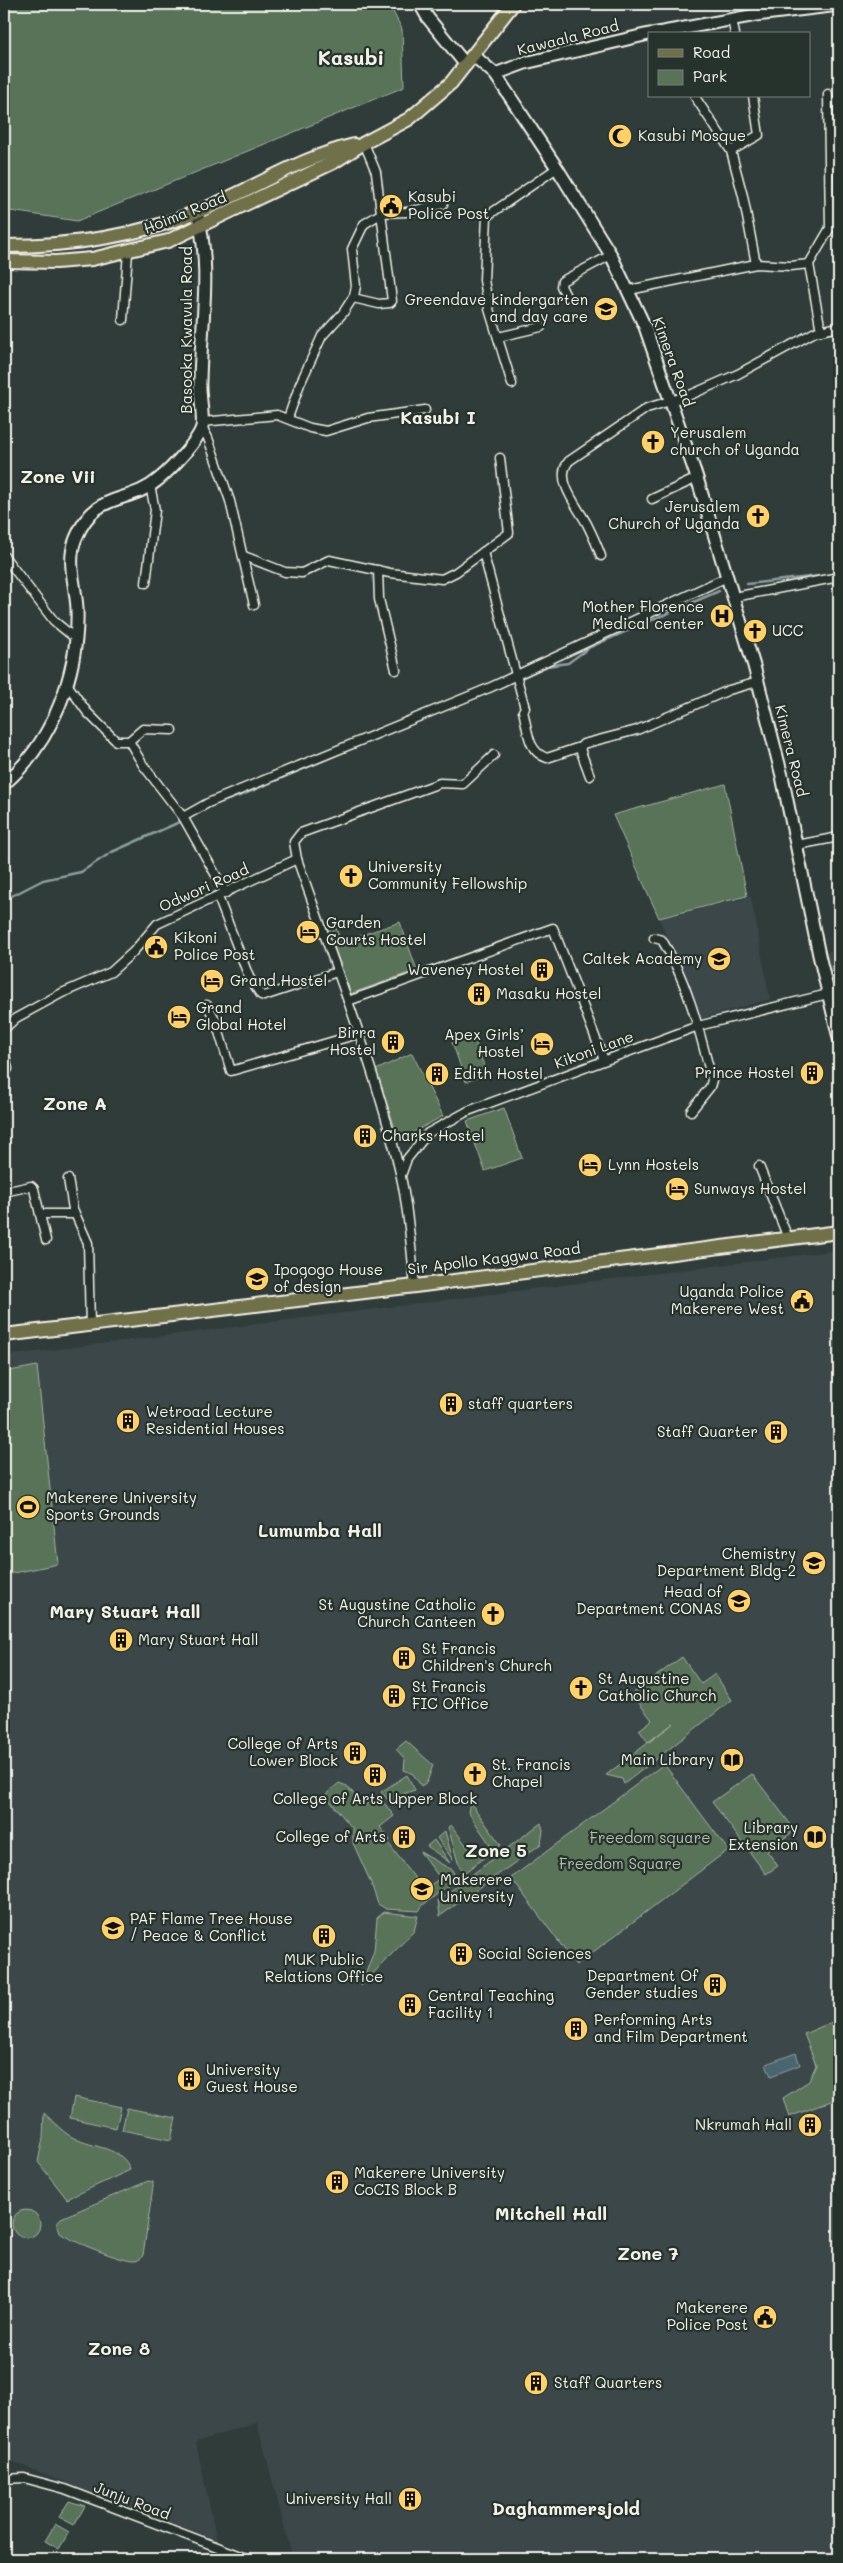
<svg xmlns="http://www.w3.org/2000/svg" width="843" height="2563" viewBox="0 0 843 2563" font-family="Mali,sans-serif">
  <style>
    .built { fill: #3a4649 }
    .green { fill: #597359; stroke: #a6b2a0 }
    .water { fill: #49666f; stroke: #8d9e9f }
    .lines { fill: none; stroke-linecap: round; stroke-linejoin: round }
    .stream { stroke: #8d9e9f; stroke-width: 2.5 }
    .street-casing { stroke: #f4f1e8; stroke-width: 11 }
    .secondary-casing { stroke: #f4f1e8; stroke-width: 15 }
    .primary-casing { stroke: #f4f1e8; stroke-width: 16 }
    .street { stroke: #26332d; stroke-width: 8 }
    .secondary { stroke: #26332d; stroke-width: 11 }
    .primary { stroke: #6f704a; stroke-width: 12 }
    .labels { text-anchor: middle; stroke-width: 4.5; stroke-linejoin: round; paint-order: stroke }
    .street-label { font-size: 15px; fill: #f4f1e8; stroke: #26332d }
    .poi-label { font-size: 15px; fill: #f4f1e8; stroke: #26332d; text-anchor: start }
    .park-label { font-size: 15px; fill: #b6bfaf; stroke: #26332d }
    .quarter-label { font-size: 18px; font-weight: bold; fill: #f4f1e8; stroke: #26332d }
    .district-label { font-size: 20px; font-weight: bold; fill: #f4f1e8; stroke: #26332d }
  </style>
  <rect width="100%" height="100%" fill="#2f3c3a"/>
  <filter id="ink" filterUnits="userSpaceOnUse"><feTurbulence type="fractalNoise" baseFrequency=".02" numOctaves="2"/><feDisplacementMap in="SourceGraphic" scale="10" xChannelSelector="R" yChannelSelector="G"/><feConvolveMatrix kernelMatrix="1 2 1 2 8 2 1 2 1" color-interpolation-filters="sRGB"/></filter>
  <g filter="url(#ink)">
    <!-- built -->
    <g class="built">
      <path d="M751 897 770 999 699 1019 659 918Z"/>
      <path d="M839 948V988L830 991 821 954Z"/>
      <path d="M839 1250V2559H293L257 2423 196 2442 217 2540 10 2461 4 2462V1356Z"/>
    </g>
    <!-- green -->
    <g class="green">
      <path d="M4 4H389L402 29 404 87 77 221 4 210Z"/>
      <path d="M725 784 747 896 659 918 613 815Z"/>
      <path d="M400 922 417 970 350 994 327 928 335 925 341 942Z"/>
      <path d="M473 1035 487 1074 466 1082 452 1042Z"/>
      <path d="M412 1053 443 1116 399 1140 376 1070Z"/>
      <path d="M504 1108 522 1158 485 1171 467 1121Z"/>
      <path d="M37 1366 58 1564 4 1575V1372Z"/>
      <path d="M682 1657 701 1684 715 1674 732 1700 624 1784 622 1779 606 1775 674 1723 648 1742 639 1730 652 1720 632 1694Z"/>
      <path d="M406 1741 433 1765 427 1782 421 1786 413 1774 404 1770 405 1759 396 1749Z"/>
      <path d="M664 1764 728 1850 576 1965 511 1878Z"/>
      <path d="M752 1774 795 1830 767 1851 778 1866 766 1874 712 1802Z"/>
      <path d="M407 1775 415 1790 403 1794 394 1807 381 1792Z"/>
      <path d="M339 1783 347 1786 364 1806 378 1795 394 1816 380 1827 390 1840 388 1843 424 1890 440 1878 420 1852 452 1870 457 1879 423 1905 419 1911 386 1909 378 1904 371 1883 353 1843V1829L325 1795Z"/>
      <path d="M470 1802 501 1845 465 1872 459 1866 448 1827 451 1825 475 1857 491 1846 468 1812Z"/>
      <path d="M541 1823 543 1830 541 1844 440 1916 438 1900Z"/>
      <path d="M445 1831 453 1860 437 1838Z"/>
      <path d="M434 1840 450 1863 427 1846Z"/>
      <path d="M384 1912 418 1916 414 1931 361 1986 374 1951 377 1918Z"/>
      <path d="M839 2019V2098L789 2117 783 2098 809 2081 816 2065 804 2034Z"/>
      <path d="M74 2097 121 2107 116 2128 70 2118Z"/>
      <path d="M127 2108 176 2118 171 2140 122 2130Z"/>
      <path d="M44 2113C53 2121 63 2133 74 2138 92 2148 124 2147 130 2170L67 2199 38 2162 43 2138Z"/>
      <path d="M148 2181 153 2182V2187L143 2255C141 2259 138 2261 134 2261 124 2262 68 2240 60 2233L57 2223 61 2218Z"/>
      <circle cx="26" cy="2224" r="14"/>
      <path d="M69 2501 85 2506 74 2525 59 2517Z"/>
      <path d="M55 2524 69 2532 59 2549 45 2541Z"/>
    </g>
    <!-- water -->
    <path class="water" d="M796 2053 800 2065 771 2076 766 2064Z"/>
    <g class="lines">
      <!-- stream -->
      <g class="stream">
        <path d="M747 584 837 574"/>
        <path d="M518 679 547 666 568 663 590 647 719 591"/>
        <path d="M213 805 242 795 393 731"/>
        <path d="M4 900 43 880 81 872 112 852 184 820"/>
      </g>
      <!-- street casing -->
      <g class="street-casing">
        <g id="street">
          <path d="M732 19 735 34"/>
          <path d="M695 97 731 151 743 196 756 264"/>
          <path d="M731 151 759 135 753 96"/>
          <path d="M629 290 756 264 791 266 809 264"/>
          <path d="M353 298 379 304 390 303 392 301 376 172 364 143"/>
          <path d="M567 298 561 286 562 281 611 255"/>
          <path d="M123 320 128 252"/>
          <path d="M821 331 809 264 830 228 828 94"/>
          <path d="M498 337 541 327"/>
          <path d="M512 384 489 309 484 280 487 216 557 168"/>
          <path d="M288 418 300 384 322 336 343 313 354 296 356 286 352 249 364 224 382 213 407 212 443 204"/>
          <path d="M202 422 277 415 310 428 326 431 368 418 425 410"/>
          <path d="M202 427 208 438 230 501 254 605"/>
          <path d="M652 499 697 478"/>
          <path d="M483 552 525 708 523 711C528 729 527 752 547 758L580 747"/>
          <path d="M4 556 54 621 76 639"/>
          <path d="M244 556 285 572 302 573 329 560 390 573 442 579 456 572 509 533 500 458"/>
          <path d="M601 556C597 545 592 534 587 524 578 507 553 479 569 461L647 408 690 395 738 374 815 332 839 327"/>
          <path d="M378 570 379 599 396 670"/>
          <path d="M146 583 155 510 150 485"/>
          <path d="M734 597 839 577"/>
          <path d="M67 684 87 712 116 741H129L143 729 172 730"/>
          <path d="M129 741 143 765 183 817 226 893"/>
          <path d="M590 776 580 749 583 744 637 730 729 690 758 682"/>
          <path d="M183 817 208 803 489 688 727 577"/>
          <path d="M797 845 839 837"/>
          <path d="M218 897 249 977 261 995 264 996 337 972"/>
          <path d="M654 938 662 940C688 982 700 1033 712 1080L710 1087 691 1111"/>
          <path d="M348 1001 553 928 604 1060"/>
          <path d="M207 1005 215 1019 231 1071 358 1034"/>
          <path d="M4 1029 16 1018 62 993 111 972 133 952 157 924 297 859"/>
          <path d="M4 1049 8 1069 4 1075"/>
          <path d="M759 1166 788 1238"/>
          <path d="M402 1173 407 1159 428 1133 468 1111 698 1026 828 994"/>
          <path d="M68 1179 73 1209 88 1243 90 1325"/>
          <path d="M4 1192 31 1186 34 1189 46 1240"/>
          <path d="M40 1214H75"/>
          <path d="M415 1286C411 1250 409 1213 401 1177 376 1069 334 964 297 859L294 842 301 833 440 783 463 784 494 755"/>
          <path d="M4 2479 24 2478 65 2489 249 2559"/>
        </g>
      </g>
      <!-- secondary casing -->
      <g class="secondary-casing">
        <g id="secondary">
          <path d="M420 4 428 18 466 65"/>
          <path d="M652 34 756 15 839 5"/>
          <path d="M473 55 495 74 557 168 611 255 645 327 697 478 754 666 782 776 819 955 839 1038"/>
          <path d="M495 74 525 63 649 34"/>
          <path d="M4 784C53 742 79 673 77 609 76 585 66 562 76 538 96 489 128 506 159 479 171 469 198 441 202 427 204 419 199 392 200 381 201 325 212 267 197 212"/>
        </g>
      </g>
      <!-- primary casing -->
      <g class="primary-casing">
        <g id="primary">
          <path d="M4 246C70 246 135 237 197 212 250 191 298 158 354 145"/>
          <path d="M4 261 56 262 92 259 168 241 334 162 364 143 409 119 451 83 513 4"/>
          <path d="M4 1335 415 1286 839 1232"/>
        </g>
      </g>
      <!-- street -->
      <use href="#street" class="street"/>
      <!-- secondary -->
      <use href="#secondary" class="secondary"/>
      <!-- primary -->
      <use href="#primary" class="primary"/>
    </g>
  </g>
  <!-- icons -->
  <defs>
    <g id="mosque-disc" transform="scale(1.25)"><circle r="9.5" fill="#ffd166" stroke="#26332d"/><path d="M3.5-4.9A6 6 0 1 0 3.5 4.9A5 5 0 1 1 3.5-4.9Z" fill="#111"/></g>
    <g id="civic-disc" transform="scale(1.25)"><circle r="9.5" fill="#ffd166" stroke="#26332d"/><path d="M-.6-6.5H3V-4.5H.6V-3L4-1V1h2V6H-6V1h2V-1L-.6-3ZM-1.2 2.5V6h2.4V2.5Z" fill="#111"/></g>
    <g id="school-disc" transform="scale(1.25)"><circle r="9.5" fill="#ffd166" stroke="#26332d"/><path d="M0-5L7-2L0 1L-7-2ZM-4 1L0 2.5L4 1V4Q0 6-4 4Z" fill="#111"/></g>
    <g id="church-disc" transform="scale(1.25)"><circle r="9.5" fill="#ffd166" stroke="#26332d"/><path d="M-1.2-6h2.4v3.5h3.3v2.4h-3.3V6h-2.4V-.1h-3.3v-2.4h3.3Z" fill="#111"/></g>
    <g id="hospital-disc" transform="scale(1.25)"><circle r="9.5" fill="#ffd166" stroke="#26332d"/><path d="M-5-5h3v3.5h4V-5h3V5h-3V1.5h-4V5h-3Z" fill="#111"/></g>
    <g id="hotel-disc" transform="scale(1.25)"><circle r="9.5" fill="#ffd166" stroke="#26332d"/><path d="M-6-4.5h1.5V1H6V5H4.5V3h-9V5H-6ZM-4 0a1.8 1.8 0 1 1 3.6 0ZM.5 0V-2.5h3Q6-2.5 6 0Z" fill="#111"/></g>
    <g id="building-disc" transform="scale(1.25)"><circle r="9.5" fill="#ffd166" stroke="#26332d"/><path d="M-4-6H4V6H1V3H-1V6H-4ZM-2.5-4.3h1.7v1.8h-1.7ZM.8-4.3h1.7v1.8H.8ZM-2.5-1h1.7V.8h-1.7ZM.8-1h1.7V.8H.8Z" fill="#111"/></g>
    <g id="university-disc" transform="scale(1.25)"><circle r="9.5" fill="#ffd166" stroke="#26332d"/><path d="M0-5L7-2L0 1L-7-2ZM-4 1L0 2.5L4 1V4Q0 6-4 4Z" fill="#111"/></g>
    <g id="stadium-disc" transform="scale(1.25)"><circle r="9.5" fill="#ffd166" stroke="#26332d"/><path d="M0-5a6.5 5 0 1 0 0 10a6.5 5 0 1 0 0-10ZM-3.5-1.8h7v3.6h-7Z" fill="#111"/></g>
    <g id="library-disc" transform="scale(1.25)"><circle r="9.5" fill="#ffd166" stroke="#26332d"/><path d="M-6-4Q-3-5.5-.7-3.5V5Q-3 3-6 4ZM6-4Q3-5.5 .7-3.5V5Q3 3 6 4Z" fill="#111"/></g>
  </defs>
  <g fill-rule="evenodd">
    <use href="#mosque-disc" x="620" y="136"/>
    <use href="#civic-disc" x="391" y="206"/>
    <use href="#school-disc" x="606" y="309"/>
    <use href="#church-disc" x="653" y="442"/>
    <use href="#church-disc" x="758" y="516"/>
    <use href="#hospital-disc" x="722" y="616"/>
    <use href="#church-disc" x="755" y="631"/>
    <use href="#church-disc" x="351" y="876"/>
    <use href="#hotel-disc" x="308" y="932"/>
    <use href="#civic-disc" x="156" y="947"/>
    <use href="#school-disc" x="719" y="959"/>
    <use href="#building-disc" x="542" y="970"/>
    <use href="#hotel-disc" x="212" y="981"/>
    <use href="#building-disc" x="479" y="994"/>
    <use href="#hotel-disc" x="179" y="1017"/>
    <use href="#building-disc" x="393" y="1042"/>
    <use href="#hotel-disc" x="542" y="1044"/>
    <use href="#building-disc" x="812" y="1073"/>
    <use href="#building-disc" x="437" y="1074"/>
    <use href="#building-disc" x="365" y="1136"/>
    <use href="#hotel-disc" x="590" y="1165"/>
    <use href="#hotel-disc" x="677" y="1189"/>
    <use href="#university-disc" x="257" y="1279"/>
    <use href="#civic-disc" x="802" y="1301"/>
    <use href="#building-disc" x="451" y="1404"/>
    <use href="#building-disc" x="128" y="1421"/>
    <use href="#building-disc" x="776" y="1432"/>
    <use href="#stadium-disc" x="28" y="1507"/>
    <use href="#university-disc" x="814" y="1563"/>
    <use href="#university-disc" x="739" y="1601"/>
    <use href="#church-disc" x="493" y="1614"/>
    <use href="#building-disc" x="121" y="1640"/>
    <use href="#building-disc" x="404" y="1658"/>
    <use href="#church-disc" x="581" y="1688"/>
    <use href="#building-disc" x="394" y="1696"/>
    <use href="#building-disc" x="355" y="1753"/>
    <use href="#library-disc" x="732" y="1760"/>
    <use href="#church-disc" x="475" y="1774"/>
    <use href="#building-disc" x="375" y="1775"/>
    <use href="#building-disc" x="404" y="1837"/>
    <use href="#library-disc" x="815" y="1837"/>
    <use href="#university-disc" x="422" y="1889"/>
    <use href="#university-disc" x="113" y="1928"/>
    <use href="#building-disc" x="324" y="1936"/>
    <use href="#building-disc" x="461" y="1954"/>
    <use href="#building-disc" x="715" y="1985"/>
    <use href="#building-disc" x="410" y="2005"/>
    <use href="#building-disc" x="576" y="2029"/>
    <use href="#building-disc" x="189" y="2079"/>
    <use href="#building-disc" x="810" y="2125"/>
    <use href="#building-disc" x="337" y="2182"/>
    <use href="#civic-disc" x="765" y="2317"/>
    <use href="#building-disc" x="536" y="2383"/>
    <use href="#building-disc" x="410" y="2499"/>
  </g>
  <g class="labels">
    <!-- street labels -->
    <g class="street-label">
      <text transform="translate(568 38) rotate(-14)" y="5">Kawaala Road</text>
      <text transform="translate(185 213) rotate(-22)" y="5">Hoima Road</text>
      <text transform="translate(187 330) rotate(-90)" y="5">Basooka Kwavula Road</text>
      <text transform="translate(673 362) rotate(70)" y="5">Kimera Road</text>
      <text transform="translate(791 751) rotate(76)" y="5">Kimera Road</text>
      <text transform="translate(204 888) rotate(-24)" y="5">Odwori Road</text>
      <text transform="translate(594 1050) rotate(-20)" y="5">Kikoni Lane</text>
      <text transform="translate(494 1259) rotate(-7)" y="5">Sir Apollo Kaggwa Road</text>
      <text transform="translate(132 2501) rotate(21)" y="5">Junju Road</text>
    </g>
    <!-- poi labels -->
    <g class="poi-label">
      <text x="638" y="141">Kasubi Mosque</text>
      <text x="408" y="202">Kasubi<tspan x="408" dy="17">Police Post</tspan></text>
      <text x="588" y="305" text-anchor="end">Greendave kindergarten<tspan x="588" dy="17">and day care</tspan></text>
      <text x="670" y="438">Yerusalem<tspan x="670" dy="17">church of Uganda</tspan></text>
      <text x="740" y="512" text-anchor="end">Jerusalem<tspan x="740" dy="17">Church of Uganda</tspan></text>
      <text x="704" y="612" text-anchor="end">Mother Florence<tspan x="704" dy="17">Medical center</tspan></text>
      <text x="772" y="636">UCC</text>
      <text x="368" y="872">University<tspan x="368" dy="17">Community Fellowship</tspan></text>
      <text x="326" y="928">Garden<tspan x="326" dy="17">Courts Hostel</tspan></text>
      <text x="174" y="943">Kikoni<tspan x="174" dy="17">Police Post</tspan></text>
      <text x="702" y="964" text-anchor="end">Caltek Academy</text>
      <text x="524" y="975" text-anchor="end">Waveney Hostel</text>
      <text x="230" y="986">Grand Hostel</text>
      <text x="496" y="999">Masaku Hostel</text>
      <text x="196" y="1013">Grand<tspan x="196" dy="17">Global Hotel</tspan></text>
      <text x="376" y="1038" text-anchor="end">Birra<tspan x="376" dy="17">Hostel</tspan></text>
      <text x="524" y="1040" text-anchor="end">Apex Girls’<tspan x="524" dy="17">Hostel</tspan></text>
      <text x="794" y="1078" text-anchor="end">Prince Hostel</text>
      <text x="454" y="1079">Edith Hostel</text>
      <text x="382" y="1141">Charks Hostel</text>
      <text x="608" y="1170">Lynn Hostels</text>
      <text x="694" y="1194">Sunways Hostel</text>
      <text x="274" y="1275">Ipogogo House<tspan x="274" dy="17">of design</tspan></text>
      <text x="784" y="1297" text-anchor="end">Uganda Police<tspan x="784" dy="17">Makerere West</tspan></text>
      <text x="468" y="1409">staff quarters</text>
      <text x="146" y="1417">Wetroad Lecture<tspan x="146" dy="17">Residential Houses</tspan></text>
      <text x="758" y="1437" text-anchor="end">Staff Quarter</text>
      <text x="46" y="1503">Makerere University<tspan x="46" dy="17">Sports Grounds</tspan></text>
      <text x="796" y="1559" text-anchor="end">Chemistry<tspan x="796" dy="17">Department Bldg-2</tspan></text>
      <text x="722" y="1597" text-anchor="end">Head of<tspan x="722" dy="17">Department CONAS</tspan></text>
      <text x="476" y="1610" text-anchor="end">St Augustine Catholic<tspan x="476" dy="17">Church Canteen</tspan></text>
      <text x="138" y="1645">Mary Stuart Hall</text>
      <text x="422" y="1654">St Francis<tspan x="422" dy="17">Children's Church</tspan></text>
      <text x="598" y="1684">St Augustine<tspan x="598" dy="17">Catholic Church</tspan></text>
      <text x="412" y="1692">St Francis<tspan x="412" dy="17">FIC Office</tspan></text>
      <text x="338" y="1749" text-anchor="end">College of Arts<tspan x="338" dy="17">Lower Block</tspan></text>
      <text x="714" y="1765" text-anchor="end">Main Library</text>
      <text x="492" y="1770">St. Francis<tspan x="492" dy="17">Chapel</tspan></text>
      <text x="375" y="1804" text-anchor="middle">College of Arts Upper Block</text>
      <text x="798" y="1833" text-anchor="end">Library<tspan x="798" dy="17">Extension</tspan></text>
      <text x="386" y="1842" text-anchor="end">College of Arts</text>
      <text x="440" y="1885">Makerere<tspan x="440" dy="17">University</tspan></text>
      <text x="130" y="1924">PAF Flame Tree House<tspan x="130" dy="17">/ Peace &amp; Conflict</tspan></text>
      <text x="478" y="1959">Social Sciences</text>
      <text x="324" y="1965" text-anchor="middle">MUK Public<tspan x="324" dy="17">Relations Office</tspan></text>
      <text x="698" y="1981" text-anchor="end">Department Of<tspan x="698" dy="17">Gender studies</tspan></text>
      <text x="428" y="2001">Central Teaching<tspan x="428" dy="17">Facility 1</tspan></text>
      <text x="594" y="2025">Performing Arts<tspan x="594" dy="17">and Film Department</tspan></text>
      <text x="206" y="2075">University<tspan x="206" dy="17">Guest House</tspan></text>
      <text x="792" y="2130" text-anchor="end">Nkrumah Hall</text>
      <text x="354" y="2178">Makerere University<tspan x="354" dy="17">CoCIS Block B</tspan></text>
      <text x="748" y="2313" text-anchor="end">Makerere<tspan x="748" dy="17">Police Post</tspan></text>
      <text x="554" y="2388">Staff Quarters</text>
      <text x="392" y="2504" text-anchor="end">University Hall</text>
    </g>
    <!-- park labels -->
    <g class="park-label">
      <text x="650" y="1843">Freedom square</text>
      <text x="620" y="1869">Freedom Square</text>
    </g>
    <!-- quarter labels -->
    <g class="quarter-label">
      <text x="438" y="424">Kasubi I</text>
      <text x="58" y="483">Zone Vii</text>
      <text x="75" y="1110">Zone A</text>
      <text x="320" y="1537">Lumumba Hall</text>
      <text x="125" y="1618">Mary Stuart Hall</text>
      <text x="496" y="1857">Zone 5</text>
      <text x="551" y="2220">Mitchell Hall</text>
      <text x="648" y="2260">Zone 7</text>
      <text x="119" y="2355">Zone 8</text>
      <text x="566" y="2515">Daghammersjold</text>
    </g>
    <!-- district labels -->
    <g class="district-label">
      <text x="351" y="65">Kasubi</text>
    </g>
  </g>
  <!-- margin -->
  <rect width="843" height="2563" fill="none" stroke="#26332d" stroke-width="20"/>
  <rect x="10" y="10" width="823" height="2543" fill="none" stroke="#f4f1e8" stroke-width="2" filter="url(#ink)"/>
  <!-- legend -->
  <rect x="648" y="32" width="162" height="65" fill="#26332d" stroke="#787f78"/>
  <rect x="658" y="49" width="25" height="8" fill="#6f704a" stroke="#787f78"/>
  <text x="693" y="58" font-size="15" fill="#f4f1e8">Road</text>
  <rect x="658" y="70" width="25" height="15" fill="#597359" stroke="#787f78"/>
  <text x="693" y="82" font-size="15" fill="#f4f1e8">Park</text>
</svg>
